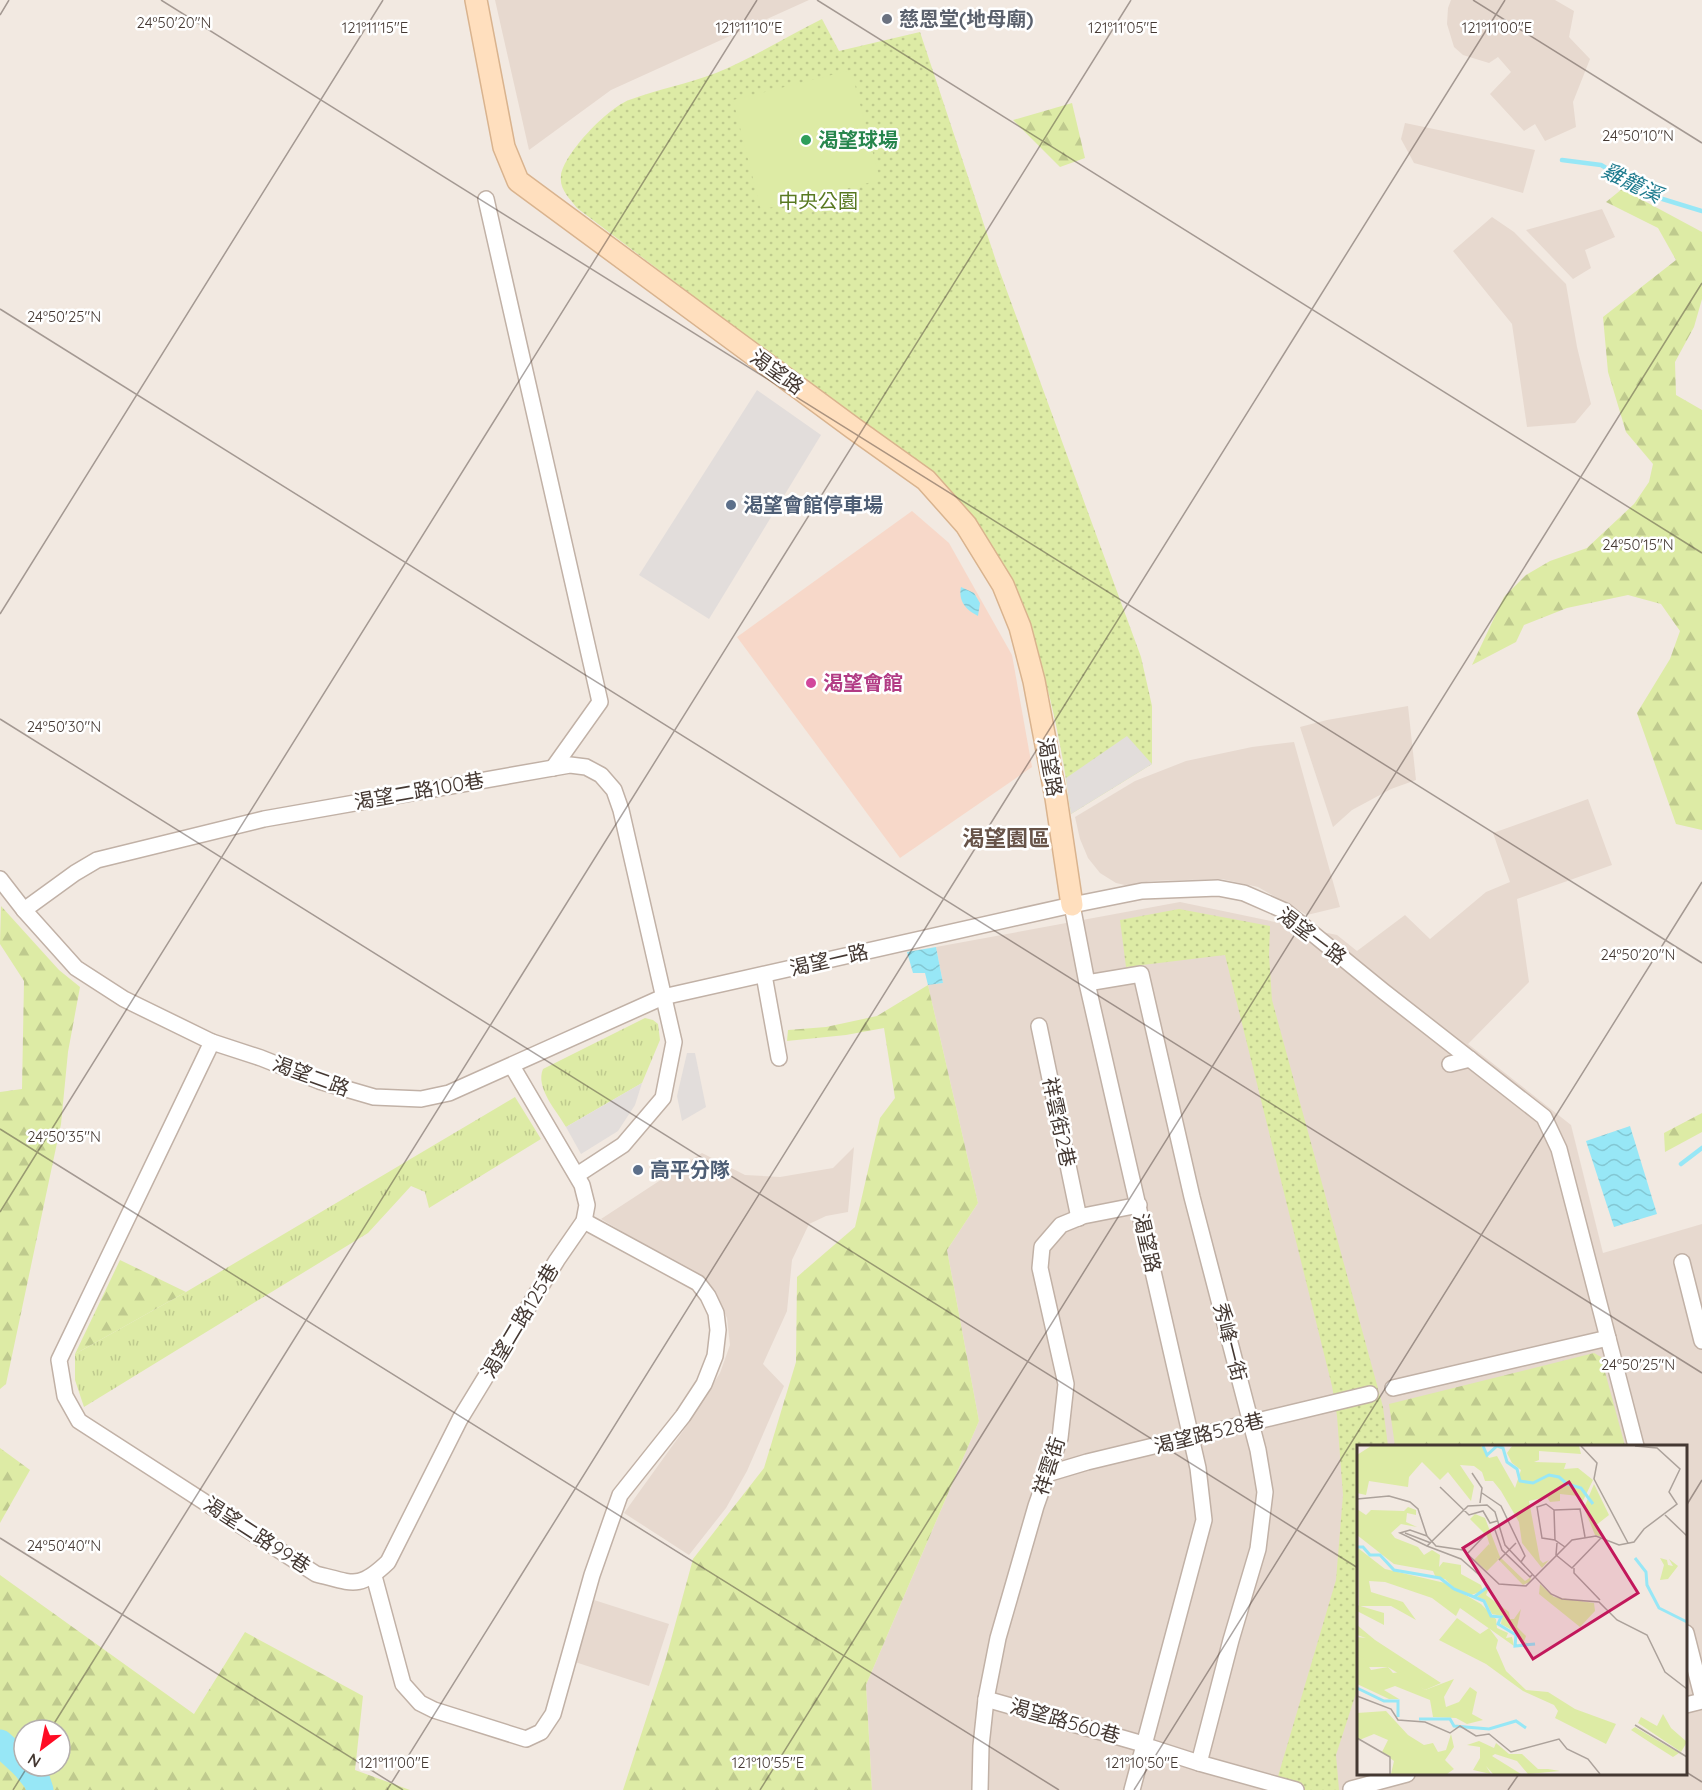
<svg xmlns="http://www.w3.org/2000/svg" width="1702" height="1790" viewBox="0 0 1702 1790" font-family="Quicksand,'Noto Sans TC',sans-serif">
  <style>
    .residential { fill: #e7d9cf; fill-rule: evenodd }
    .commercial { fill: #f7d8c9 }
    .grass { fill: url(#grass-tufts) }
    .forest { fill: url(#forest-firs); fill-rule: evenodd }
    .park { fill: url(#park-dots) }
    .pitch { fill: #ddeba5 }
    .parking { fill: #e2dddb }
    .water { fill: url(#water-waves) }
    .lines { fill: none; stroke-linecap: round; stroke-linejoin: round }
    .stream { stroke: #97e7f6; stroke-width: 4.5 }
    .river { stroke: #97e7f6; stroke-width: 27 }
    .street-casing { stroke: #c1b1a6; stroke-width: 18 }
    .secondary-casing { stroke: #d9b38e; stroke-width: 24 }
    .street { stroke: #fff; stroke-width: 15 }
    .secondary { stroke: #ffdfbe; stroke-width: 21 }
    .ticks { fill: none; stroke: #443832; stroke-width: 1.5; stroke-opacity: 0.45 }
    .worship-dot { fill: #6b7280; stroke: #fff; stroke-width: 2 }
    .leisure-dot { fill: #2e9e5b; stroke: #fff; stroke-width: 2 }
    .service-dot { fill: #5c6f8a; stroke: #fff; stroke-width: 2 }
    .hotel-dot { fill: #d1479c; stroke: #fff; stroke-width: 2 }
    .labels { text-anchor: middle; stroke-width: 5; stroke-linejoin: round; paint-order: stroke }
    .worship-label { font-size: 20px; font-weight: bold; fill: #5b616d; stroke: #fff; text-anchor: start }
    .leisure-label { font-size: 20px; font-weight: bold; fill: #27864d; stroke: #fff; text-anchor: start }
    .park-label { font-size: 20px; fill: #587921; stroke: #fff }
    .street-label { font-size: 20px; fill: #443832; stroke: #fff }
    .service-label { font-size: 20px; font-weight: bold; fill: #4e5e75; stroke: #fff; text-anchor: start }
    .hotel-label { font-size: 20px; font-weight: bold; fill: #b23c85; stroke: #fff; text-anchor: start }
    .water-label { font-size: 21px; font-style: italic; fill: #1e7b8e; stroke: #fff }
    .quarter-label { font-size: 22px; font-weight: bold; fill: #675348; stroke: #fff }
    .inset-river { fill: none; stroke: #97e7f6; stroke-width: 3 }
    .inset-road { fill: none; stroke: #aca29b; stroke-width: 1.5 }
    .view { fill: #c2185b; fill-opacity: 0.15; stroke: #c2185b; stroke-width: 3 }
    .inset-edge { fill: none; stroke: #443832; stroke-width: 3 }
    .ticks-label { font-size: 15px; text-anchor: middle; fill: #443832; stroke: #fff; stroke-width: 5; stroke-linejoin: round; paint-order: stroke }
  </style>
  <defs>
    <pattern id="grass-tufts" width="24" height="20" patternUnits="userSpaceOnUse" patternTransform="scale(1.5)"><rect width="24" height="20" fill="#ddeba5"/><path d="M3 7l-1-3M5 7V3M7 7l1-3M15 17l-1-3M17 17v-4M19 17l1-3" fill="none" stroke="#bfca8e"/></pattern>
    <pattern id="forest-firs" width="22" height="20" patternUnits="userSpaceOnUse" patternTransform="scale(1.5)"><rect width="22" height="20" fill="#ddeba5"/><path d="M5 1l3.5 6h-7zM16 11l3.5 6h-7z" fill="#bfca8e"/></pattern>
    <pattern id="park-dots" width="8" height="8" patternUnits="userSpaceOnUse" patternTransform="scale(1.5)"><rect width="8" height="8" fill="#ddeba5"/><path d="M2 2h.1M6 6h.1" fill="none" stroke="#bfca8e" stroke-width="1.8" stroke-linecap="round"/></pattern>
    <pattern id="water-waves" width="16" height="10" patternUnits="userSpaceOnUse" patternTransform="scale(1.5)"><rect width="16" height="10" fill="#97e7f6"/><path d="M0 5q4-4 8 0t8 0" fill="none" stroke="#83c7d3"/></pattern>
  </defs>
  <rect width="100%" height="100%" fill="#f2e9e1"/>
  <!-- residential -->
  <g class="residential">
    <path d="M495 0H809L611 90 529 150Z"/>
    <path d="M1451 0H1555L1574 11 1569 37 1590 59 1573 102 1576 127 1545 141 1535 124 1524 131 1490 94 1511 72 1498 57 1489 63 1463 55 1454 47 1447 24 1448 8Z"/>
    <path d="M1405 123 1535 150 1523 193 1414 163 1401 139Z"/>
    <path d="M1602 209 1615 237 1585 250 1591 268 1573 279 1526 230Z"/>
    <path d="M1492 217 1514 232 1566 284 1577 347 1591 404 1575 423 1527 427 1512 324 1453 251Z"/>
    <path d="M1408 706 1416 780 1391 789 1352 810 1333 827 1300 727 1327 720Z"/>
    <path d="M1294 742 1340 907 1307 915 1258 887 1222 879 1151 881 1129 886 1116 883 1100 873 1088 858 1080 839 1075 817 1135 781 1186 761 1252 747Z"/>
    <path d="M1588 799 1612 865 1517 899 1529 982 1468 1044 1571 1125 1603 1253 1702 1224V1790H872L866 1685 979 1421 947 1250 978 1203 928 985 943 983 936 947 1180 902 1337 935 1357 951 1405 915 1430 939 1486 892 1510 882 1493 833ZM1358 1446H1686V1774H1358Z"/>
    <path d="M854 1147 848 1212 826 1216 809 1224 792 1260 787 1311 763 1364 784 1386 747 1471 726 1508 689 1555 624 1513 683 1431 720 1373 730 1345 727 1318 715 1290 697 1276 601 1219 702 1153 745 1175 780 1177 833 1168Z"/>
    <path d="M594 1600 669 1624 649 1686 575 1662Z"/>
  </g>
  <!-- commercial -->
  <path class="commercial" d="M912 511 949 543 1012 655 1032 767 900 858 737 637Z"/>
  <!-- grass -->
  <g class="grass">
    <path d="M645 1018 653 1020 658 1024 660 1040 642 1083 566 1127C557 1111 535 1088 543 1069Z"/>
    <path d="M515 1097 541 1139 429 1208 425 1192 411 1186 368 1233 84 1407 75 1380V1354L186 1292Z"/>
  </g>
  <!-- forest -->
  <g class="forest">
    <path d="M1072 103 1085 158 1060 167 1013 120Z"/>
    <path d="M1622 189 1702 232V299L1694 327 1675 362 1676 395 1702 410V830L1676 824 1637 713 1670 659 1680 631 1661 604 1628 595 1567 608 1524 625 1516 642 1472 665 1504 597 1526 575 1550 561 1587 548 1634 504 1649 482 1653 464 1626 432 1608 372 1603 317 1676 260 1658 228 1606 202Z"/>
    <path d="M1 906 59 970 80 987 68 1052 61 1124 6 1384 0 1389V1092L22 1089 24 981 0 944Z"/>
    <path d="M928 985 978 1203 947 1250 979 1421 866 1685 872 1790H623L666 1658 693 1559 764 1468 796 1362 797 1277 855 1227 880 1118 895 1098 884 1028 846 1035 787 1041 788 1030 826 1027 877 1016Z"/>
    <path d="M1702 1113V1132L1665 1152 1664 1133Z"/>
    <path d="M120 1260 186 1292 75 1354Z"/>
    <path d="M1594 1353 1601 1357 1625 1446H1395L1389 1404Z"/>
    <path d="M0 1448 30 1470 0 1523Z"/>
    <path d="M0 1575 194 1714 245 1632 363 1696 355 1770 410 1790H0ZM24 1730H60V1766H24Z"/>
  </g>
  <!-- park -->
  <g class="park">
    <path d="M822 19 839 51 920 32 997 264 1141 657 1152 706V764L1071 814C1056 699 1027 577 947 488L577 208C570 199 559 189 561 176 564 153 608 108 629 100 658 89 688 84 716 73 751 59 788 36 822 19Z"/>
    <path d="M1179 909 1270 926 1269 955 1272 1000 1383 1407 1388 1446H1358V1687L1336 1755 1339 1790H1274L1336 1580 1343 1495 1337 1416 1332 1386 1225 955 1126 967 1120 920Z"/>
  </g>
  <!-- pitch -->
  <path class="pitch" d="M851 70 880 180 761 210 733 100Z"/>
  <!-- parking -->
  <g class="parking">
    <path d="M757 390 821 435 709 619 639 575Z"/>
    <path d="M1127 736 1152 764 1071 814 1066 778Z"/>
    <path d="M687 1053H695L706 1107 682 1121 677 1096Z"/>
    <path d="M642 1083 635 1105 618 1131 581 1154 566 1127Z"/>
  </g>
  <!-- water -->
  <g class="water">
    <path d="M961 587 974 593 980 603 978 616C966 610 958 601 961 587Z"/>
    <path d="M936 947 943 983 928 985 925 973H913L907 952Z"/>
    <path d="M1630 1126 1657 1214 1614 1227 1586 1141Z"/>
  </g>
  <g class="lines">
    <!-- stream -->
    <g class="stream">
      <path d="M1562 160 1601 165 1656 197 1702 211"/>
      <path d="M1681 1164 1702 1148"/>
    </g>
    <!-- river -->
    <g class="river">
      <path d="M0 1743 24 1765"/>
      <path d="M25 1766 37 1781 40 1790"/>
    </g>
    <!-- street casing -->
    <g class="street-casing">
      <g id="street">
        <path d="M486 199 600 702 553 768"/>
        <path d="M0 879 24 910 76 968 124 999 212 1042 261 1058 319 1081 374 1097 421 1099 449 1093 663 997 1072 905 1142 891 1218 888 1244 893 1285 911 1383 991 1544 1117 1559 1149 1636 1446"/>
        <path d="M1072 905 1087 983 1198 1468 1204 1520 1132 1790"/>
        <path d="M24 910 75 873 97 860 264 819 570 765 586 767 601 775 614 790 621 810 674 1042 663 1098 623 1145 577 1175"/>
        <path d="M764 975 779 1058"/>
        <path d="M1087 983 1141 974 1192 1197 1258 1450 1265 1492 1258 1549 1231 1640 1199 1763"/>
        <path d="M1039 1026 1079 1218"/>
        <path d="M212 1042 59 1360 65 1396 79 1421 316 1574C353 1583 359 1590 388 1562L460 1419 557 1260 584 1221 587 1205 582 1185 512 1066"/>
        <path d="M1450 1064 1470 1059"/>
        <path d="M1682 1262 1702 1341"/>
        <path d="M1393 1388 1608 1338"/>
        <path d="M1047 1474 1087 1462 1370 1394"/>
        <path d="M374 1576 403 1684 420 1703 434 1710 526 1739 541 1732 553 1714 592 1575 620 1495 683 1416 704 1384 715 1356 718 1330 716 1313 708 1296 698 1283 584 1221"/>
        <path d="M1686 1633 1702 1696"/>
        <path d="M986 1699 1143 1744"/>
        <path d="M1686 1705 1702 1701"/>
        <path d="M1143 1745 1199 1763 1296 1790"/>
        <path d="M1351 1789 1407 1774"/>
        <path d="M980 1790 981 1746 986 1699 998 1638 1036 1506 1060 1438 1066 1384 1040 1268 1042 1247 1061 1225 1083 1216 1139 1205"/>
      </g>
    </g>
    <!-- secondary casing -->
    <g class="secondary-casing">
      <path id="secondary" d="M476 0 504 147 518 181 853 428 926 480 966 525 1003 585 1020 627 1034 681 1056 798 1072 905"/>
    </g>
    <!-- street -->
    <use href="#street" class="street"/>
    <!-- secondary -->
    <use href="#secondary" class="secondary"/>
  </g>
  <!-- ticks -->
  <path class="ticks" d="M161 0 1702 963M817 0 1702 553M1473 0 1702 143M0 15 9 0M0 309 1702 1373M0 614 383 0M0 719 1358 1568M0 1129 1059 1790M0 1212 757 0M1686 1506 1702 1480M0 1538 403 1790M50 1730 1131 0M1686 1772 1702 1782M13 1790 28 1766M387 1790 1505 0M760 1790 1702 283M1134 1790 1702 882M1508 1790 1519 1774"/>
  <!-- markers -->
  <circle class="worship-dot" cx="887" cy="19" r="6"/>
  <circle class="leisure-dot" cx="806" cy="140" r="6"/>
  <g class="service-dot">
    <circle cx="731" cy="505" r="6"/>
    <circle cx="638" cy="1170" r="6"/>
  </g>
  <circle class="hotel-dot" cx="811" cy="683" r="6"/>
  <g class="labels">
    <!-- worship labels -->
    <g class="worship-label">
      <text x="899" y="26">慈恩堂(地母廟)</text>
    </g>
    <!-- leisure labels -->
    <g class="leisure-label">
      <text x="818" y="147">渴望球場</text>
    </g>
    <!-- park labels -->
    <g class="park-label">
      <text x="818" y="208">中央公園</text>
    </g>
    <!-- street labels -->
    <g class="street-label">
      <text transform="translate(777 372) rotate(36)" y="7">渴望路</text>
      <text transform="translate(1050 767) rotate(80)" y="7">渴望路</text>
      <text transform="translate(419 791) rotate(-10)" y="7">渴望二路100巷</text>
      <text transform="translate(1312 936) rotate(37)" y="7">渴望一路</text>
      <text transform="translate(829 960) rotate(-13)" y="7">渴望一路</text>
      <text transform="translate(311 1076) rotate(20)" y="7">渴望二路</text>
      <text transform="translate(1059 1122) rotate(78)" y="7">祥雲街2巷</text>
      <text transform="translate(1147 1243) rotate(77)" y="7">渴望路</text>
      <text transform="translate(520 1321) rotate(-59)" y="7">渴望二路125巷</text>
      <text transform="translate(1230 1342) rotate(76)" y="7">秀峰一街</text>
      <text transform="translate(1209 1433) rotate(-14)" y="7">渴望路528巷</text>
      <text transform="translate(1049 1466) rotate(-72)" y="7">祥雲街</text>
      <text transform="translate(257 1535) rotate(33)" y="7">渴望二路99巷</text>
      <text transform="translate(1065 1721) rotate(16)" y="7">渴望路560巷</text>
    </g>
    <!-- service labels -->
    <g class="service-label">
      <text x="743" y="512">渴望會館停車場</text>
      <text x="650" y="1177">高平分隊</text>
    </g>
    <!-- hotel labels -->
    <g class="hotel-label">
      <text x="823" y="690">渴望會館</text>
    </g>
    <!-- water labels -->
    <g class="water-label">
      <text transform="translate(1632 183) rotate(26)" y="7">雞籠溪</text>
    </g>
    <!-- quarter labels -->
    <g class="quarter-label">
      <text x="1006" y="846">渴望園區</text>
    </g>
  </g>
  <!-- overview -->
  <g transform="translate(1357 1445)">
    <rect width="330" height="330" fill="#f2e9e1"/>
    <path d="M0 160 27 168V180L0 166ZM0 180 18 195 84 238 68 245 31 222H10L6 213 0 211V192L9 193 0 190Z" fill="#ddeba5"/>
    <path d="M14 1H124L132 13 140 11 158 43 164 25 155 18 150 8 155 1H222L224 9 182 6V15L177 17 209 18 207 24 221 23 236 35 225 58 222 51 203 49V56L193 57 190 52 172 56 183 115 186 118 192 115 185 123 165 98 162 77 144 46 136 36H128L125 27 117 21 103 20 117 41 114 56 91 27 83 35 65 17 52 32 51 42 12 36 9 50 0 48V10ZM237 39 252 70 238 81 246 92 238 90 227 63ZM51 62 59 65V70L50 68 49 77 60 82 44 79 34 88 38 93 61 102 67 110 75 105 83 110 82 122 86 117 104 120V129L124 140 126 146 114 150 100 146 88 134 79 133 76 126 37 119 0 90V64L9 70 14 65 47 66ZM132 99 141 115 130 126 117 115ZM1 103 28 124 88 138 124 159 139 174 140 183 151 188 149 193 155 192 157 201 103 163 99 171 75 153 28 137 12 136 14 147 46 157 59 175 34 161H2ZM303 113 310 115 311 120 316 121 312 114 321 121 311 134 303 135 307 120ZM133 141 129 150 152 167 153 174H157L164 164 160 182 169 191 167 197 173 199 166 200 162 189 144 179 145 171 135 169 128 155 120 152ZM0 211 6 212 14 225 31 222 36 228 44 227 68 245 97 234 87 252 89 262 102 257 113 242 120 247 115 269 126 275 110 279 99 273 76 272 73 255 38 241 27 245 42 254H32L0 239ZM29 266 51 290 67 300 76 298 81 307 89 305 94 289 97 302 88 315 97 324 90 329H34L37 316 25 307 31 295 17 289 0 296V268ZM122 296 137 303 139 298 152 309H165L181 324H191L203 326 171 329 160 316 138 309 135 311 164 329H136L129 321 134 329 116 325 123 313V302L110 300Z" fill="#ddeba5"/>
    <path d="M118 69 128 73 143 112 168 136 174 132 173 137 166 140 135 108 130 91 113 74ZM183 139 197 152 237 158 238 166 223 182 182 149ZM100 173 123 189 132 183 141 195 139 203 149 226 169 245 191 247 218 264 259 279 249 299 198 273 201 266 197 260 166 246 129 219 82 195ZM306 269 314 283 330 297 324 307 281 278 284 272 300 281ZM278 282 322 308 316 312 297 300 274 285Z" fill="#ddeba5"/>
    <path class="inset-river" d="M126 1 130 10 140 1 146 3 150 17 160 24 163 36 176 38 192 30 202 32 210 39 224 43 236 59M0 102H6L13 110H23L37 125 83 133 97 144 127 156 134 171 144 172 141 179 159 190 158 201 178 199M278 113 289 127 290 140 302 163 330 177M117 152 132 141M0 243 27 256H41V272M62 274H93L97 281 132 284 159 276 169 283"/>
    <path class="inset-road" d="M224 1 240 18 237 34 271 98M119 34 115 28 125 43 123 58M83 42 112 70 126 66 133 78 140 76M125 48 144 61 168 111 164 117M0 54 32 51 53 57 61 64 70 91 79 101 106 105 142 139 169 141 215 95 239 91 262 100 277 97 287 84 320 59 312 47 323 24 300 3 278 1M197 65 189 59 180 62 185 93 198 95M197 65 223 64 228 92M197 65 198 95 208 102M308 70 330 91M138 85 145 105 173 132 176 129M48 88 74 98M70 91 53 85 43 88 70 101 111 61 130 60 138 67 148 100 194 149 205 154 242 157 260 175 290 190 308 227 330 244M200 98 199 110 215 123 244 93M70 101 104 114 128 135M110 109 128 90M142 115 159 98M217 123V128L243 155M0 251 34 264 41 275 68 277 93 288 103 281 119 291 132 289 154 307 202 294 210 304 231 314 243 329M278 280 330 312M0 293 33 312V329"/>
    <path class="view" d="M212 37 281 148 176 214 106 103Z"/>
    <rect width="330" height="330" class="inset-edge"/>
  </g>
  <g class="ticks-label">
    <text x="174" y="28">24°50'20"N</text>
    <text x="375" y="33">121°11'15"E</text>
    <text x="749" y="33">121°11'10"E</text>
    <text x="1123" y="33">121°11'05"E</text>
    <text x="1497" y="33">121°11'00"E</text>
    <text x="1638" y="141">24°50'10"N</text>
    <text x="64" y="322">24°50'25"N</text>
    <text x="1638" y="550">24°50'15"N</text>
    <text x="64" y="732">24°50'30"N</text>
    <text x="1638" y="960">24°50'20"N</text>
    <text x="64" y="1142">24°50'35"N</text>
    <text x="1638" y="1370">24°50'25"N</text>
    <text x="64" y="1551">24°50'40"N</text>
    <text x="394" y="1768">121°11'00"E</text>
    <text x="768" y="1768">121°10'55"E</text>
    <text x="1142" y="1768">121°10'50"E</text>
  </g>
  <!-- north arrow -->
  <g transform="translate(42 1748) rotate(212)"><circle r="28" fill="#ffffff" stroke="#b4afad" stroke-width="1.5"/>
  <path d="M0-4.5L10 22L0 15L-10 22Z" fill="#ff0b23"/>
  <text y="-9" font-size="16" font-weight="bold" text-anchor="middle" fill="#443832">N</text>
  </g>
</svg>
